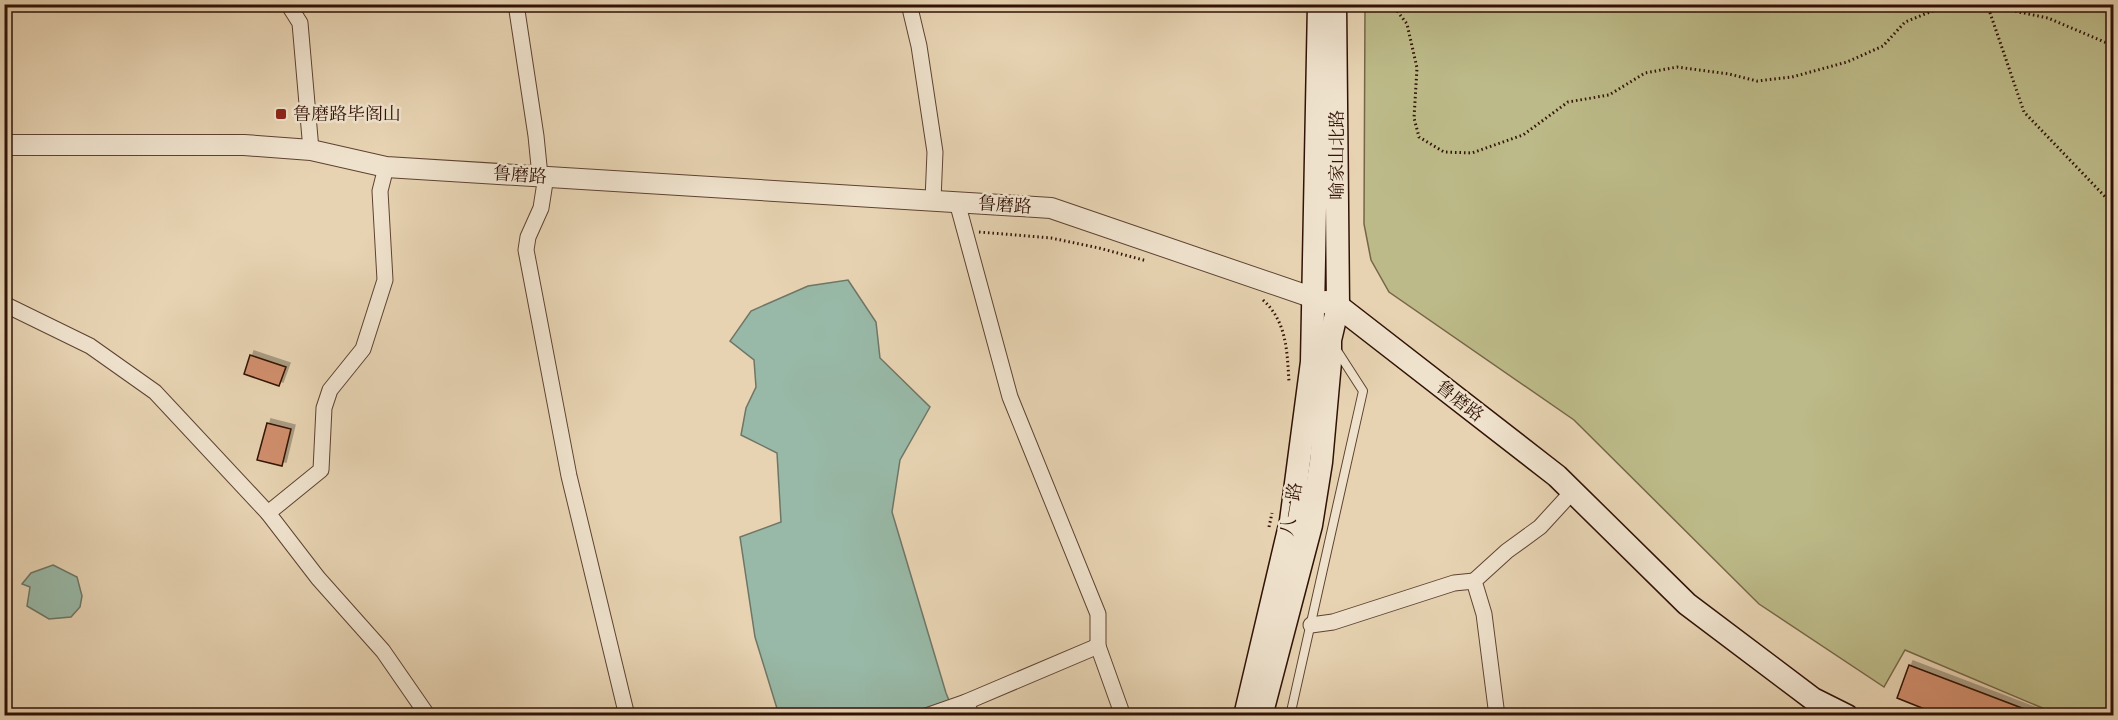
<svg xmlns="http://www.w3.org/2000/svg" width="2118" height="720" viewBox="0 0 2118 720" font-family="'IM FELL Great Primer','Noto Serif SC',serif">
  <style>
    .green { fill: #bcba88; stroke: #766647; stroke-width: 1.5 }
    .water { fill: #98b9a7; stroke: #6f7667; stroke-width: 1.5 }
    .building { fill: #d18f6e; stroke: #311206; stroke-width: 1.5; filter: url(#shadow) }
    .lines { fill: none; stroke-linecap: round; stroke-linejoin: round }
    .service-casing { stroke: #5e4231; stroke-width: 10 }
    .minor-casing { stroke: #5e4231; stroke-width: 17 }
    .tertiary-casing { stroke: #5e4231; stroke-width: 22 }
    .secondary-casing { stroke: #311206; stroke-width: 25 }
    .path { stroke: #311206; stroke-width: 3; stroke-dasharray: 1.5 3; stroke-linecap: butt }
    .service { stroke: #efe2cd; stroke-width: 8 }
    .minor { stroke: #efe2cd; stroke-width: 15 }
    .tertiary { stroke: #efe2cd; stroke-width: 20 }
    .secondary { stroke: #efe2cd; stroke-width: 22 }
    .poi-dot { fill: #8f2418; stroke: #efe2cd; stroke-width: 2 }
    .labels { text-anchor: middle; stroke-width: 5; stroke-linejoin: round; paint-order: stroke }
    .poi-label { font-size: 18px; fill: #311206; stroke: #efe2cd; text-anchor: start }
    .street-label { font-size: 18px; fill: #311206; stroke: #efe2cd }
  </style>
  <defs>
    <filter id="shadow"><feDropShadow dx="4" dy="-4" stdDeviation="0" flood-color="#0004"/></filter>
  </defs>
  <rect width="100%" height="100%" fill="#e7d3b2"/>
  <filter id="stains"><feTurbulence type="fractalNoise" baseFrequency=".00333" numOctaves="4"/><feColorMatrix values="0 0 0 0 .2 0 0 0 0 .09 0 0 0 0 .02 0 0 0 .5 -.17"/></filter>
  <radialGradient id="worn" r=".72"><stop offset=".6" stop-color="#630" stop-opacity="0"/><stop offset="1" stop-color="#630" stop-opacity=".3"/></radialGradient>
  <!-- green -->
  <path class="green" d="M1365 5H2113V715H2059L1905 650 1884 687 1759 604 1574 420 1389 292 1371 260 1364 224Z"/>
  <!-- water -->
  <g class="water">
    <path d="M848 280 876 322 880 358 930 407 900 460 892 512 946 693 955 715H779L755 637 740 537 781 522 777 453 741 435 746 408 756 387 754 360 730 341 751 311 808 286Z"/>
    <path d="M53 565 77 577 82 596 80 607 71 617 49 619 27 606 30 587 22 584 31 573Z"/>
  </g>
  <!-- building -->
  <g class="building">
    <path d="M250 355 286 367 279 386 244 374Z"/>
    <path d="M267 423 291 429 282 466 257 460Z"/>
    <path d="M1909 665 2043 716H1942L1897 698Z"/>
  </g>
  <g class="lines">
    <!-- service casing -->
    <g class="service-casing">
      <path id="service" d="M1290 716 1363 391 1336 349"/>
    </g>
    <!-- minor casing -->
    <g class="minor-casing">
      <g id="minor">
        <path d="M288 4 300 23 311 150"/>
        <path d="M516 4 536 136 540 176"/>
        <path d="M909 4 919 46 935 152 933 200"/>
        <path d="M386 167 380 191 385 280 363 349 330 390 324 408 321 470 268 513 318 578 383 651 428 716"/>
        <path d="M546 176 541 208 528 237 526 250 569 476 627 716"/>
        <path d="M957 202 1010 397 1098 614V646L1123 716"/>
        <path d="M4 304 90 346 155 392 268 513"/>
        <path d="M1311 625 1333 622 1454 583 1474 581"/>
        <path d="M926 716 966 702"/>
        <path d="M972 716 966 702 1098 646"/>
        <path d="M1497 716 1484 614 1474 581 1507 551 1540 527 1573 491"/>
      </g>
    </g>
    <!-- tertiary casing -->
    <g class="tertiary-casing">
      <path id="tertiary" d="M4 145H244L311 150 386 167 1051 208 1314 298"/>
    </g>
    <!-- secondary casing -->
    <g class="secondary-casing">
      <g id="secondary">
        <path d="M1326 302 1338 306 1557 476 1687 604 1813 699 1847 716"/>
        <path d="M1245 716 1291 521 1312 362 1319 4"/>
        <path d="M1261 716 1311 525 1321 462 1330 362V340L1338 306 1335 4"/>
      </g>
    </g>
    <!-- path -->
    <g class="path">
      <path d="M1392 4 1407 24 1417 68 1414 118 1419 137 1444 152 1472 153 1523 135 1568 102 1609 95 1645 73 1677 67 1729 74 1757 81 1792 77 1847 62 1883 46 1905 22 1950 4"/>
      <path d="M1980 4 2048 18 2114 46"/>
      <path d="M1987 4 2024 112 2114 206"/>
      <path d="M979 232 1051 238 1099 248 1147 261"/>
      <path d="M1263 300C1287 322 1287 351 1289 382"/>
      <path d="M1269 527 1272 513"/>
    </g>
    <!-- service -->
    <use href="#service" class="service"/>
    <!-- minor -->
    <use href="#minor" class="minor"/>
    <!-- tertiary -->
    <use href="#tertiary" class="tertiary"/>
    <!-- secondary -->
    <use href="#secondary" class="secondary"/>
  </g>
  <!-- markers -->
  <rect class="poi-dot" x="275" y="108" width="12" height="12" rx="3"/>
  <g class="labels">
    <!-- poi labels -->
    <g class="poi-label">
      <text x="293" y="120">鲁磨路毕阁山</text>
    </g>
    <!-- street labels -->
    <g class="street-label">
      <text transform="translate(1337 155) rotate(-90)" y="6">喻家山北路</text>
      <text transform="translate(520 175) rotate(4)" y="6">鲁磨路</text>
      <text transform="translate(1005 205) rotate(4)" y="6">鲁磨路</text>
      <text transform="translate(1460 401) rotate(38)" y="6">鲁磨路</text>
      <text transform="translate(1291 509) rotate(-80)" y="6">八一路</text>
    </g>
  </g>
  <!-- margin -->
  <rect width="2118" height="720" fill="none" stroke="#e7d3b2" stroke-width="24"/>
  <rect x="6" y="6" width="2106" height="708" fill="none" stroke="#311206" stroke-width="3"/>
  <rect x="12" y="12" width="2094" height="696" fill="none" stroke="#311206" stroke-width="1.5"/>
  <rect width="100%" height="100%" filter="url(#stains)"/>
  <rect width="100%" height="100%" fill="url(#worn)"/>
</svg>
